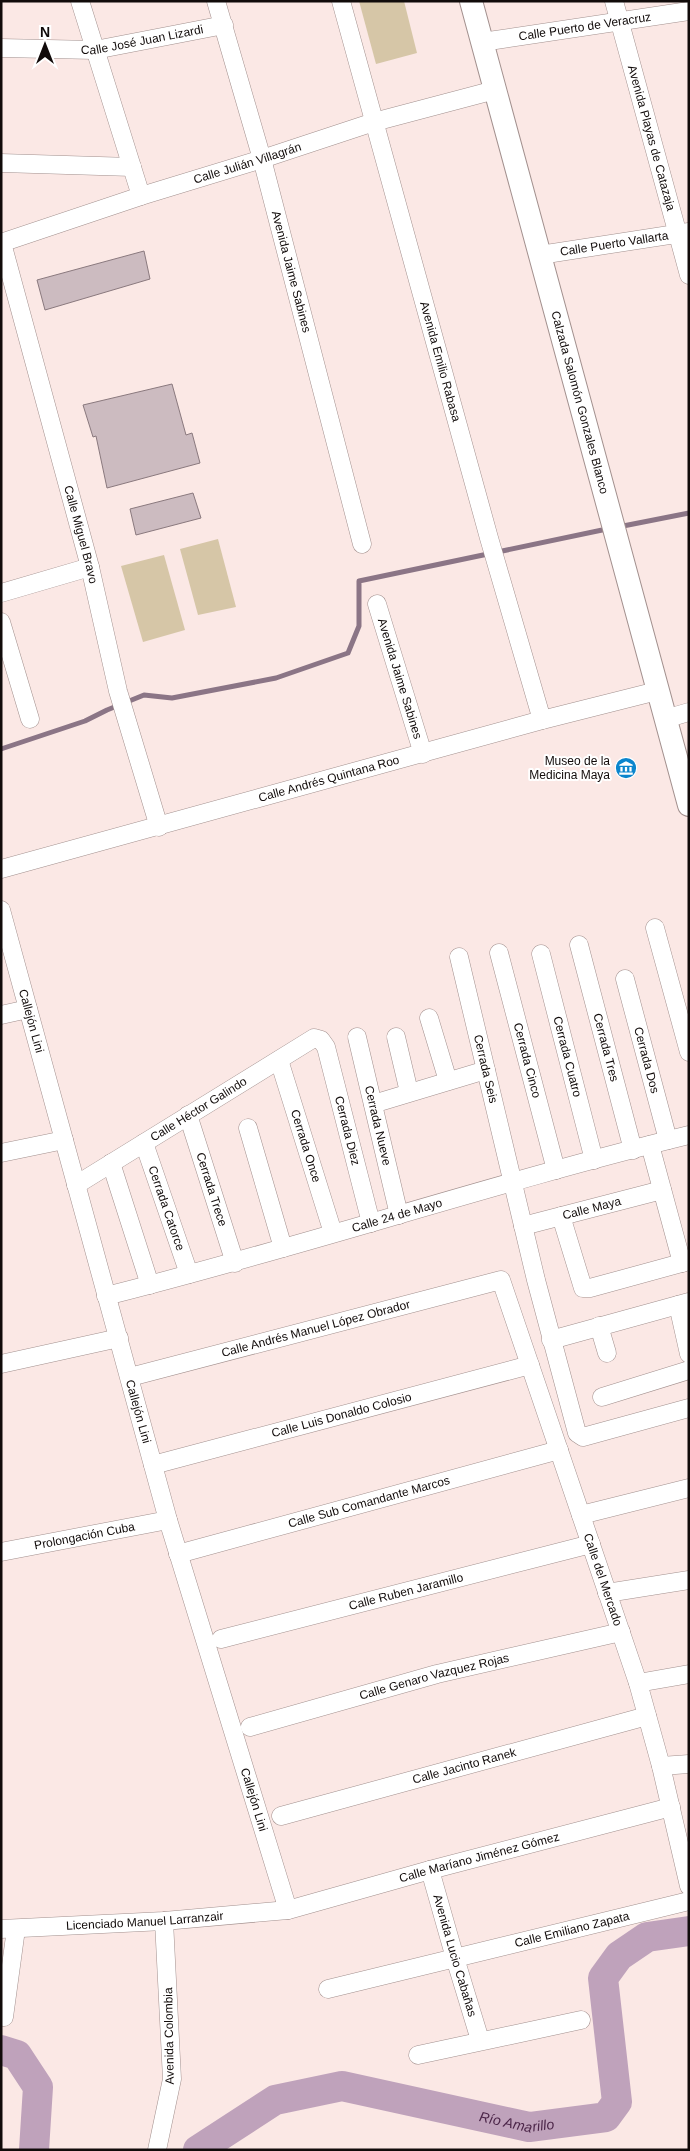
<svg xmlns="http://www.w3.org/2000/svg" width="690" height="2151" viewBox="0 0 690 2151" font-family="Helvetica,sans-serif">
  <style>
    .green { fill: #d6c6a7 }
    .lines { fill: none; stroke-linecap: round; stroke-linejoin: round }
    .stream { stroke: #8b7586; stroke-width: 5 }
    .river { stroke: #bfa2bb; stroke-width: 30 }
    .building { fill: #ccbbc0; stroke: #8a797e }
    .minor-casing { stroke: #a2908e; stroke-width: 19 }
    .tertiary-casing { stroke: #a2908e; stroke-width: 24 }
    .minor { stroke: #fff; stroke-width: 18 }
    .tertiary { stroke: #fff; stroke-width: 22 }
    .labels { text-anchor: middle; stroke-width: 4; stroke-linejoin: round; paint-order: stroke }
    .street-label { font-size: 12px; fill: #110b0a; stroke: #fff }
    .poi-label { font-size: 12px; fill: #110b0a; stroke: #fff; text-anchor: end }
    .water-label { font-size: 14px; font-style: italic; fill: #4c2649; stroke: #fff }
  </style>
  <rect width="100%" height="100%" fill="#fbe8e5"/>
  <!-- green -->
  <g class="green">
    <path d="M359 1H404L417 53 376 64Z"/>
    <path d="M218 539 236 607 198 615 180 549Z"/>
    <path d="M164 555 185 630 143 642 121 566Z"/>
  </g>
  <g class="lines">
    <!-- stream -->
    <g class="stream">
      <path d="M618 527 689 513"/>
      <path d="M1 749 85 721 107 710 144 695 172 698 276 678 348 653 359 626V581L607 529"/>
    </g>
    <!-- river -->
    <g class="river">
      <path d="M1 2050 17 2055 38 2087 34 2150"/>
      <path id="s1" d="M198 2150 275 2100 342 2086 529 2127 606 2117 617 2102 603 1978 619 1956 647 1937 689 1931"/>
    </g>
  </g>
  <!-- building -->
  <g class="building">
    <path d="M144 251 150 279 45 310 37 280Z"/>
    <path d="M172 384 186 435 192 433 200 463 107 488 96 436 93 437 83 405Z"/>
    <path d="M193 493 201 518 136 535 130 509Z"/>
  </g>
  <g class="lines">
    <!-- minor casing -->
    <g class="minor-casing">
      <g id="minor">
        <path d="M80 1 141 196"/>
        <path id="s2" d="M216 1 262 159 362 544"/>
        <path id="s3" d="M341 1 489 538 542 720"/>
        <path id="s4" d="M614 1 689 275"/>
        <path id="s5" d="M482 42 689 11"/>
        <path id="s6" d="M1 48 95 50 224 25"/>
        <path d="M1 163 132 167"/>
        <path id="s7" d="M1 243 141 196 262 159 374 122 495 90"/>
        <path id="s8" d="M2 243 90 567 118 691 159 827"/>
        <path id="s9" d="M540 255 689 232"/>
        <path d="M1 593 90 567"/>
        <path id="s10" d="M377 604 423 754"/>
        <path d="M1 622 30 719"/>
        <path d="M665 719 689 712"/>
        <path id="s11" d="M1 869 542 720 657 691"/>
        <path id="s12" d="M1 910 168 1520 288 1910"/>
        <path d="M655 928 689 1052"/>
        <path id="s13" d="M579 945 633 1150"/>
        <path id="s14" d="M499 953 556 1170"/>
        <path id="s15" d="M541 954 594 1160"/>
        <path id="s16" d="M459 957 536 1280 577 1433 583 1437 689 1408"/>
        <path id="s17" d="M625 979 668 1140"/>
        <path d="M1 1015 28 1009"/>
        <path d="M429 1018 448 1081"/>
        <path id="s18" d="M357 1037 399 1215"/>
        <path d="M396 1037 409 1092"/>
        <path id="s19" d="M279 1060 333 1233"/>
        <path d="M373 1104 486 1070"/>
        <path id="s20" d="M188 1115 235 1263"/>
        <path d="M248 1128 283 1248"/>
        <path id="s21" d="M144 1143 189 1274"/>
        <path d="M650 1145 682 1263"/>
        <path d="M1 1153 64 1140"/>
        <path d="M111 1163 150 1285"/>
        <path id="s22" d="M76 1185 314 1038 321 1040 326 1047 371 1223"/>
        <path d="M561 1216 583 1288H590L689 1261"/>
        <path id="s23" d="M523 1226 662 1190"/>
        <path id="s24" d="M106 1296C302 1247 493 1183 689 1135"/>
        <path d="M678 1305 689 1354"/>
        <path d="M599 1326 607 1353"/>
        <path d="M551 1340 689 1302"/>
        <path d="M1 1364 119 1338"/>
        <path id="s25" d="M130 1377 501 1280 638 1683 661 1766 689 1886"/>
        <path d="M602 1397 689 1370"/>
        <path id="s26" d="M153 1465 530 1365"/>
        <path d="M581 1515 689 1488"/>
        <path id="s27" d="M1 1552 168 1520"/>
        <path id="s28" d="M178 1554 559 1450"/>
        <path d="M607 1593 689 1580"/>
        <path id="s29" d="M221 1639 591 1544"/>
        <path d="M638 1683 689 1674"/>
        <path id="s30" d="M250 1727 437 1674 621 1632"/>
        <path d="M661 1766 689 1764"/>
        <path id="s31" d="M281 1816 647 1716"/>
        <path id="s32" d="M430 1870 455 1958 480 2040"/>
        <path id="s33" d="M1 1929 164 1921 288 1910 430 1870 671 1807"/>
        <path id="s34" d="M328 1989 689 1901"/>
        <path d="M4 2017 16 1929"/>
        <path d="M418 2055 581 2020"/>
        <path d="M157 2150 172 2079 164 1921"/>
      </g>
    </g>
    <!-- tertiary casing -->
    <g class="tertiary-casing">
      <g id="tertiary">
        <path id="s35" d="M471 1 689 805"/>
      </g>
    </g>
    <!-- minor -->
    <use href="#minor" class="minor"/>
    <!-- tertiary -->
    <use href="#tertiary" class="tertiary"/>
  </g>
  <!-- icons -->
  <defs>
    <g id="museum-disc" transform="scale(1.125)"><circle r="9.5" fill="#0b85cd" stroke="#fff"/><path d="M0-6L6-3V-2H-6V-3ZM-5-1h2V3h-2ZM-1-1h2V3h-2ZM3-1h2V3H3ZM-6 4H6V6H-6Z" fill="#fff"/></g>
  </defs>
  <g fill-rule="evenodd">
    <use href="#museum-disc" x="626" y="768"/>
  </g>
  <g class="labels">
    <!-- street labels -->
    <g class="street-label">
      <text dy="4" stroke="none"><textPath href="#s5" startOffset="104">Calle Puerto de Veracruz</textPath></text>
      <text dy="4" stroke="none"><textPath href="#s6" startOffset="142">Calle José Juan Lizardi</textPath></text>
      <text dy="4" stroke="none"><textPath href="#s4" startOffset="142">Avenida Playas de Catazaja</textPath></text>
      <text dy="4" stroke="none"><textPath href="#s7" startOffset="259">Calle Julián Villagrán</textPath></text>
      <text dy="4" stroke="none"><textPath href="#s9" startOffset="75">Calle Puerto Vallarta</textPath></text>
      <text dy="4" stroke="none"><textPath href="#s2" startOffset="281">Avenida Jaime Sabines</textPath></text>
      <text dy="4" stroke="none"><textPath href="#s3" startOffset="374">Avenida Emilio Rabasa</textPath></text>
      <text dy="4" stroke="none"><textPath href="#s35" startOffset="416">Calzada Salomón Gonzales Blanco</textPath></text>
      <text dy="4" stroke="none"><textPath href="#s8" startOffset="302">Calle Miguel Bravo</textPath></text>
      <text dy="4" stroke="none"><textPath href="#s10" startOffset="78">Avenida Jaime Sabines</textPath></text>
      <text dy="4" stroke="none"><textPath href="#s11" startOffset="340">Calle Andrés Quintana Roo</textPath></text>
      <text dy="4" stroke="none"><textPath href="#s12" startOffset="115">Callejón Lini</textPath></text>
      <text dy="4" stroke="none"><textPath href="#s13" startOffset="106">Cerrada Tres</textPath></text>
      <text dy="4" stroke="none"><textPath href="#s15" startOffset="106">Cerrada Cuatro</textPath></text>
      <text dy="4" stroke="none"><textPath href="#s17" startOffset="84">Cerrada Dos</textPath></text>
      <text dy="4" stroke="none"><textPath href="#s14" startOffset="111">Cerrada Cinco</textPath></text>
      <text dy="4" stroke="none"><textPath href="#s16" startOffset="115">Cerrada Seis</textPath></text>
      <text dy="4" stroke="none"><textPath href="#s22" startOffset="144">Calle Héctor Galindo</textPath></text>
      <text dy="4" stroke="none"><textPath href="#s18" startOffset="91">Cerrada Nueve</textPath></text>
      <text dy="4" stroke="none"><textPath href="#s22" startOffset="382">Cerrada Diez</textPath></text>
      <text dy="4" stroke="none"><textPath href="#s19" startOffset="90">Cerrada Once</textPath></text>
      <text dy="4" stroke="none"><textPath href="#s20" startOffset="78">Cerrada Trece</textPath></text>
      <text dy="4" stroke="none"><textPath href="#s23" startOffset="71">Calle Maya</textPath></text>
      <text dy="4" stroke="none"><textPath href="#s21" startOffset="69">Cerrada Catorce</textPath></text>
      <text dy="4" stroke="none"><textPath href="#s24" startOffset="302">Calle 24 de Mayo</textPath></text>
      <text dy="4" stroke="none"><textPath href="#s25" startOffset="192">Calle Andrés Manuel López Obrador</textPath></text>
      <text dy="4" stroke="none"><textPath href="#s12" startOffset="520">Callejón Lini</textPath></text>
      <text dy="4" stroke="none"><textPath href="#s26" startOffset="195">Calle Luis Donaldo Colosio</textPath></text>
      <text dy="4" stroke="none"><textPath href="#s28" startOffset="198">Calle Sub Comandante Marcos</textPath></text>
      <text dy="4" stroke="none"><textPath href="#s27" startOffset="85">Prolongación Cuba</textPath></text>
      <text dy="4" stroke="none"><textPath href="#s25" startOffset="700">Calle del Mercado</textPath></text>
      <text dy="4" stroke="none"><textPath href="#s29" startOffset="191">Calle Ruben Jaramillo</textPath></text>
      <text dy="4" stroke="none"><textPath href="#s30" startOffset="191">Calle Genaro Vazquez Rojas</textPath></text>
      <text dy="4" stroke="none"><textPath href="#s31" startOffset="190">Calle Jacinto Ranek</textPath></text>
      <text dy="4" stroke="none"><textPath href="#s12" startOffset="925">Callejón Lini</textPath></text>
      <text dy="4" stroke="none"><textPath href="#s33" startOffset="486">Calle Maríano Jiménez Gómez</textPath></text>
      <text dy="4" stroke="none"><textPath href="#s33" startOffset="144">Licenciado Manuel Larranzair</textPath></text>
      <text dy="4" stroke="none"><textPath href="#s34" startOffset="251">Calle Emiliano Zapata</textPath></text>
      <text dy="4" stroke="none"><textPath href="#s32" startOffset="89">Avenida Lucio Cabañas</textPath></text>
      <text transform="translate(169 2036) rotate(-91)" y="4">Avenida Colombia</text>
    </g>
    <!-- poi labels -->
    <g class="poi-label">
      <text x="610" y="765">Museo de la<tspan x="610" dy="14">Medicina Maya</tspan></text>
    </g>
    <!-- water labels -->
    <g class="water-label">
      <text dy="5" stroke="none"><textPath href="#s1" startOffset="339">Río Amarillo</textPath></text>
    </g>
  </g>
  <!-- border -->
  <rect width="690" height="2151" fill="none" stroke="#110b0a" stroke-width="5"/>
  <!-- north arrow -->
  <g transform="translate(45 45)" stroke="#ffffff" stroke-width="4" paint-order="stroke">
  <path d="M0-4L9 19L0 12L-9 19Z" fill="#110b0a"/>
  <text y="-8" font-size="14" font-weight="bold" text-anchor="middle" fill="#110b0a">N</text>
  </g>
</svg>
